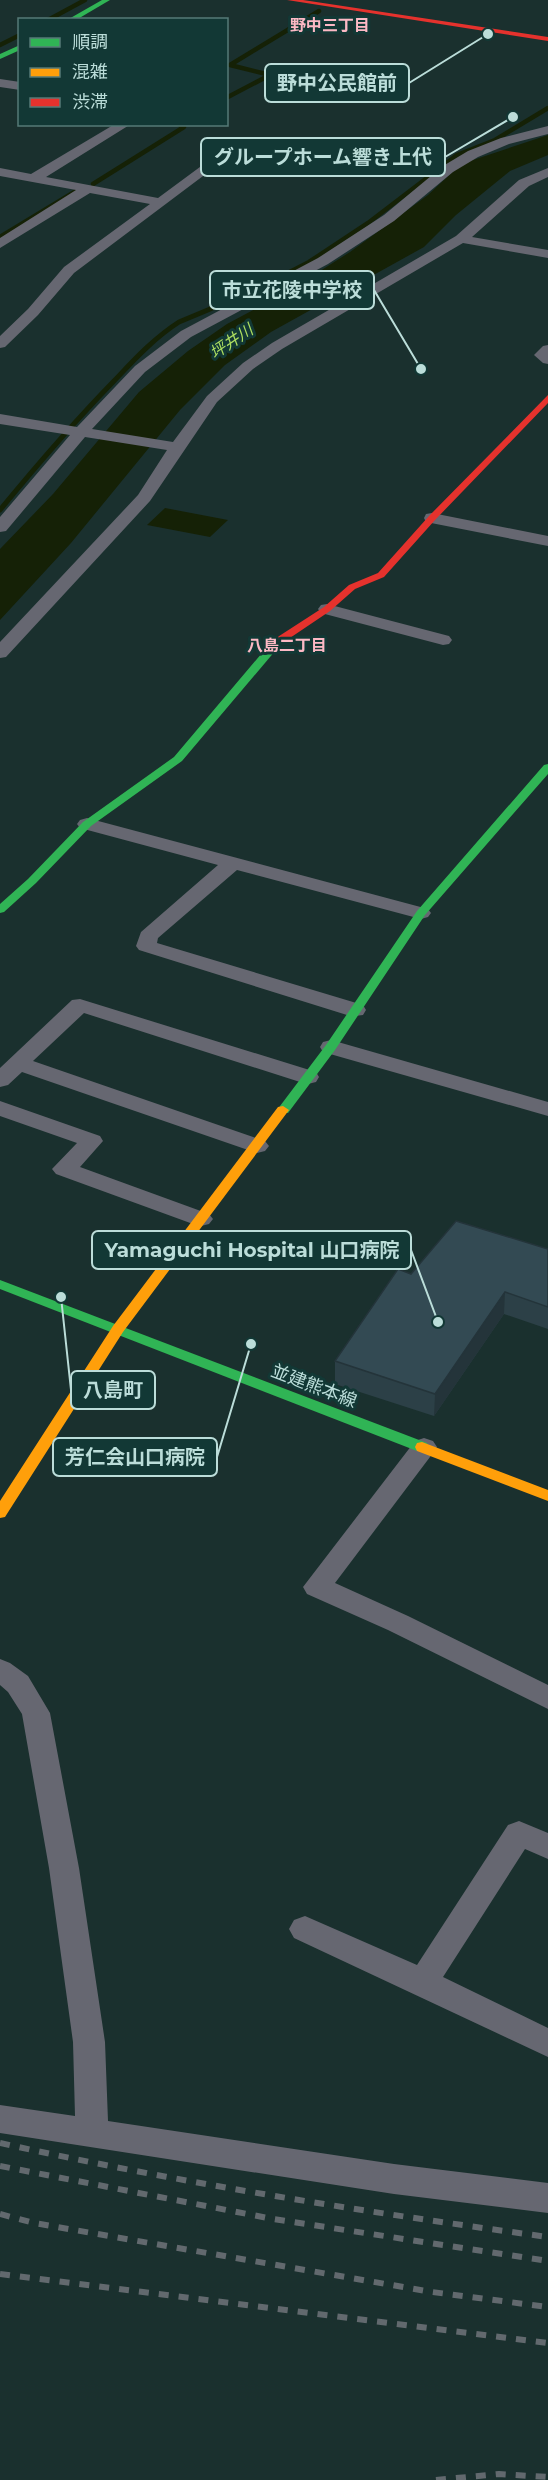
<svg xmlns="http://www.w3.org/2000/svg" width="548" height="2480" viewBox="0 0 548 2480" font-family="Montserrat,'Noto Sans JP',sans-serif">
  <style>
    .water { fill: #152106 }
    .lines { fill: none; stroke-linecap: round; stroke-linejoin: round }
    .stream-far1 { stroke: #152106; stroke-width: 4.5 }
    .stream { stroke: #152106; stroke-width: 5 }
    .street { fill: #666771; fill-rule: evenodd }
    .fast { fill: #30b455; fill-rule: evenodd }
    .slow { fill: #ff9f0a; fill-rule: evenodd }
    .jam { fill: #e5322d; fill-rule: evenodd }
    .rail { stroke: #62696e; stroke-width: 6; stroke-dasharray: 10 10; stroke-linecap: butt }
    .wall { fill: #2c4047 }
    .shaded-wall { fill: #24343a }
    .building { fill: #334a53; stroke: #24343a; stroke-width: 1.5 }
    .labels { text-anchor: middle; stroke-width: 6; stroke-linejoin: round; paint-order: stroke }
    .far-neighbourhood-label { font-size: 16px; font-weight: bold; fill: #fdb9c5; stroke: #123835 }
    .far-water-label { font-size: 16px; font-style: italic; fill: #adde60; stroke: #123835 }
    .street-label { font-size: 18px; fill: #bbddd9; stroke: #123835 }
    .leader { fill: none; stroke: #bbddd9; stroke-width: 2 }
    .callout-dot { fill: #bbddd9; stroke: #123835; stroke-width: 2 }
    .callout { fill: #123835; stroke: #bbddd9; stroke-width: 2 }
    .callout-label { font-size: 20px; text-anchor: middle; font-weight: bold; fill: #bbddd9 }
  </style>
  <rect width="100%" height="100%" fill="#1a302e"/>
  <!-- water -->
  <g class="water">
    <path d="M548 135V155L510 171 456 215 424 247 271 332 225 365 180 410 71 543 0 620V549L53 494 139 392 188 351 227 324 287 292 350 252 428 195 461 164Z"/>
    <path d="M165 508 228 520 210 537 147 525Z"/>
  </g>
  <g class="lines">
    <!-- stream-far1 -->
    <g class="stream-far1">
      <path d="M48 20 85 0"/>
      <path d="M0 45 20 35"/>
      <path d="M226 98 270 75 230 65 319 11"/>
      <path d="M93 184 184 127 178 124"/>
      <path d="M0 237 76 191"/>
      <path d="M249 293 309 262 368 223 457 155 495 140 548 108"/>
    </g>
    <!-- stream -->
    <path class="stream" d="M0 510C37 465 73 423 114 381 134 360 154 338 179 322L251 292"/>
    <!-- street -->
    <g class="street">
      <path d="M0 79 20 82V90L0 87Z"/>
      <path d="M115 124H131L46 177 158 198 204 164H214L215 167 74 273 38 315 5 347 0 348V336L28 309 64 267 150 204 90 193 0 248V238L76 190 0 176V168L31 174Z"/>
      <path d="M548 126V134L509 144 478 157 453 172 394 221 328 264 191 337 145 372 92 429 173 442 207 396 243 363 272 343 456 236 519 180 548 168V177L529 186 472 237 548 250V258L463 243 282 349 253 369 217 402 150 501 6 657 0 658V642L138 495 167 450 85 437 6 531 0 532V517L70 435 0 424V414L77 427 135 366 181 331 318 258 384 215 443 166 468 151 501 138Z"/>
      <path d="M548 345V364L543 363 534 355 543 346Z"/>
      <path d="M432 513 548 536V546L426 522 424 518 426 514Z"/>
      <path d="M327 604 449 636 452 640 449 644 443 645 321 613 318 609 321 605Z"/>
      <path d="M87 818 428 909 431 913 428 917 421 919 237 870 158 938 157 943 363 1005 366 1010 363 1015 355 1016 347 1015 139 950 136 946 141 932 218 865 80 828 77 824 80 820Z"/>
      <path d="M80 999 316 1072 319 1077 316 1082 308 1084 300 1082 84 1013 33 1061 265 1141 269 1146 265 1151 257 1153 22 1072 8 1085 0 1087V1068L72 1000Z"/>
      <path d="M331 1040 548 1102V1116L323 1052 320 1047 323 1042Z"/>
      <path d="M0 1101 100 1136 103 1141 80 1167 209 1214 213 1219 209 1224 201 1226 193 1224 56 1174 52 1169 77 1143 0 1116Z"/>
      <path d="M424 1438 433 1441 437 1447 433 1453 335 1583 408 1616 548 1685V1709L388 1630 307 1594 303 1587 415 1441Z"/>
      <path d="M0 1659 10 1663 28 1676 50 1713 79 1868 105 2042 108 2121 394 2164 548 2183V2213L394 2194 0 2133V2105L75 2116 73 2042 49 1868 22 1714 8 1692 0 1685Z"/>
      <path d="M519 1821 548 1833V1859L525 1849 443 1977 548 2028V2057L294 1938 289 1929 294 1920 305 1916 417 1965 508 1825Z"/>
    </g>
    <!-- fast -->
    <g class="fast">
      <path d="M102 0H110L76 20H67Z"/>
      <path d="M20 45V50L0 59V54Z"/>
      <path d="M277 639 281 640V644L182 761 91 826 36 883 4 912 0 913V904L28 879 83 822 174 757 273 640Z"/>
      <path d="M548 764V774L425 915 335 1050 288 1113H278L277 1110 326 1045 417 911 544 765Z"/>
      <path d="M0 1280 427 1443 429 1447 427 1451H417L0 1289Z"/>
    </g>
    <!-- slow -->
    <g class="slow">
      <path d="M283 1106 289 1110 123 1332 5 1517 0 1518V1501L113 1326 278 1107Z"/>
      <path d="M422 1442 548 1490V1501L417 1451 415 1447 417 1443Z"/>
    </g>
    <!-- jam -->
    <g class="jam">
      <path d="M287 0H303L548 37V41Z"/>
      <path d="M548 395V403L435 520 384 577 355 589 330 611 281 644H273V640L324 607 349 585 378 573 429 516Z"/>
    </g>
    <!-- rail -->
    <g class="rail">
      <path d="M0 2143C181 2183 364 2212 548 2237"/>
      <path d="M0 2166 273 2219 548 2261"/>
      <path d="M0 2214 34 2223 432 2292 548 2307"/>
      <path d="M0 2274 548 2343"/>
      <path d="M436 2480 499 2474 548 2477"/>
    </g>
  </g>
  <!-- wall -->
  <path class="wall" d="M548 1249V1329L504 1314 434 1416 335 1384V1361L411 1274Z"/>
  <!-- shaded-wall -->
  <path class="shaded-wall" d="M505 1292 504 1314 434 1416 435 1394Z"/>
  <!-- building -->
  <path class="building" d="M456 1221 548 1249V1307L505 1292 435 1394 335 1361 398 1269 411 1274Z"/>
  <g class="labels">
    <!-- far-neighbourhood labels -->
    <g class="far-neighbourhood-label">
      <text x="330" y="31">野中三丁目</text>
      <text x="287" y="651">八島二丁目</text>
    </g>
    <!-- far-water labels -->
    <g class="far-water-label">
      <text transform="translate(231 341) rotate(-34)" y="6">坪井川</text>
    </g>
    <!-- street labels -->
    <g class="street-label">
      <text transform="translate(314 1386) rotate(21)" y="6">並建熊本線</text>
    </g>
  </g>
  <!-- callouts -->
  <path class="leader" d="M488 34L409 83M513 117L445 157M421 369L374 290M438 1322L411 1250M61 1297L71 1390M251 1344L217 1457"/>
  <g class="callout-dot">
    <circle cx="488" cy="34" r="6"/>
    <circle cx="513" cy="117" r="6"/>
    <circle cx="421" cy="369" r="6"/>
    <circle cx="438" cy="1322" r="6"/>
    <circle cx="61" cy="1297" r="6"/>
    <circle cx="251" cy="1344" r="6"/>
  </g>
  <g class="callout">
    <rect x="265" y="64" width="144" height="38" rx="6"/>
    <rect x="201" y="138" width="244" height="38" rx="6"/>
    <rect x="210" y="271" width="164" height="38" rx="6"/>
    <rect x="92" y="1231" width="319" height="38" rx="6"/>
    <rect x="71" y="1371" width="84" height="38" rx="6"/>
    <rect x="53" y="1438" width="164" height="38" rx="6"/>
  </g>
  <g class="callout-label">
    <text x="337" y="90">野中公民館前</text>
    <text x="323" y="164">グループホーム響き上代</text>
    <text x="292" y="297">市立花陵中学校</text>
    <text x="252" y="1257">Yamaguchi Hospital 山口病院</text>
    <text x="113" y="1397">八島町</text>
    <text x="135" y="1464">芳仁会山口病院</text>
  </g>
  <!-- legend -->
  <rect x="18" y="18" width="210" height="108" fill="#123835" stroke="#567a77" stroke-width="1.5"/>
  <rect x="30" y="38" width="30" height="9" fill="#30b455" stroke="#567a77" stroke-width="1.5"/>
  <text x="72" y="48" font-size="18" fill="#bbddd9">順調</text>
  <rect x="30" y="68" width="30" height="9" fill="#ff9f0a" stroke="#567a77" stroke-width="1.5"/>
  <text x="72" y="78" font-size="18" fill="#bbddd9">混雑</text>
  <rect x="30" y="98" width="30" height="9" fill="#e5322d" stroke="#567a77" stroke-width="1.5"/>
  <text x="72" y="108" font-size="18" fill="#bbddd9">渋滞</text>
</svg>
